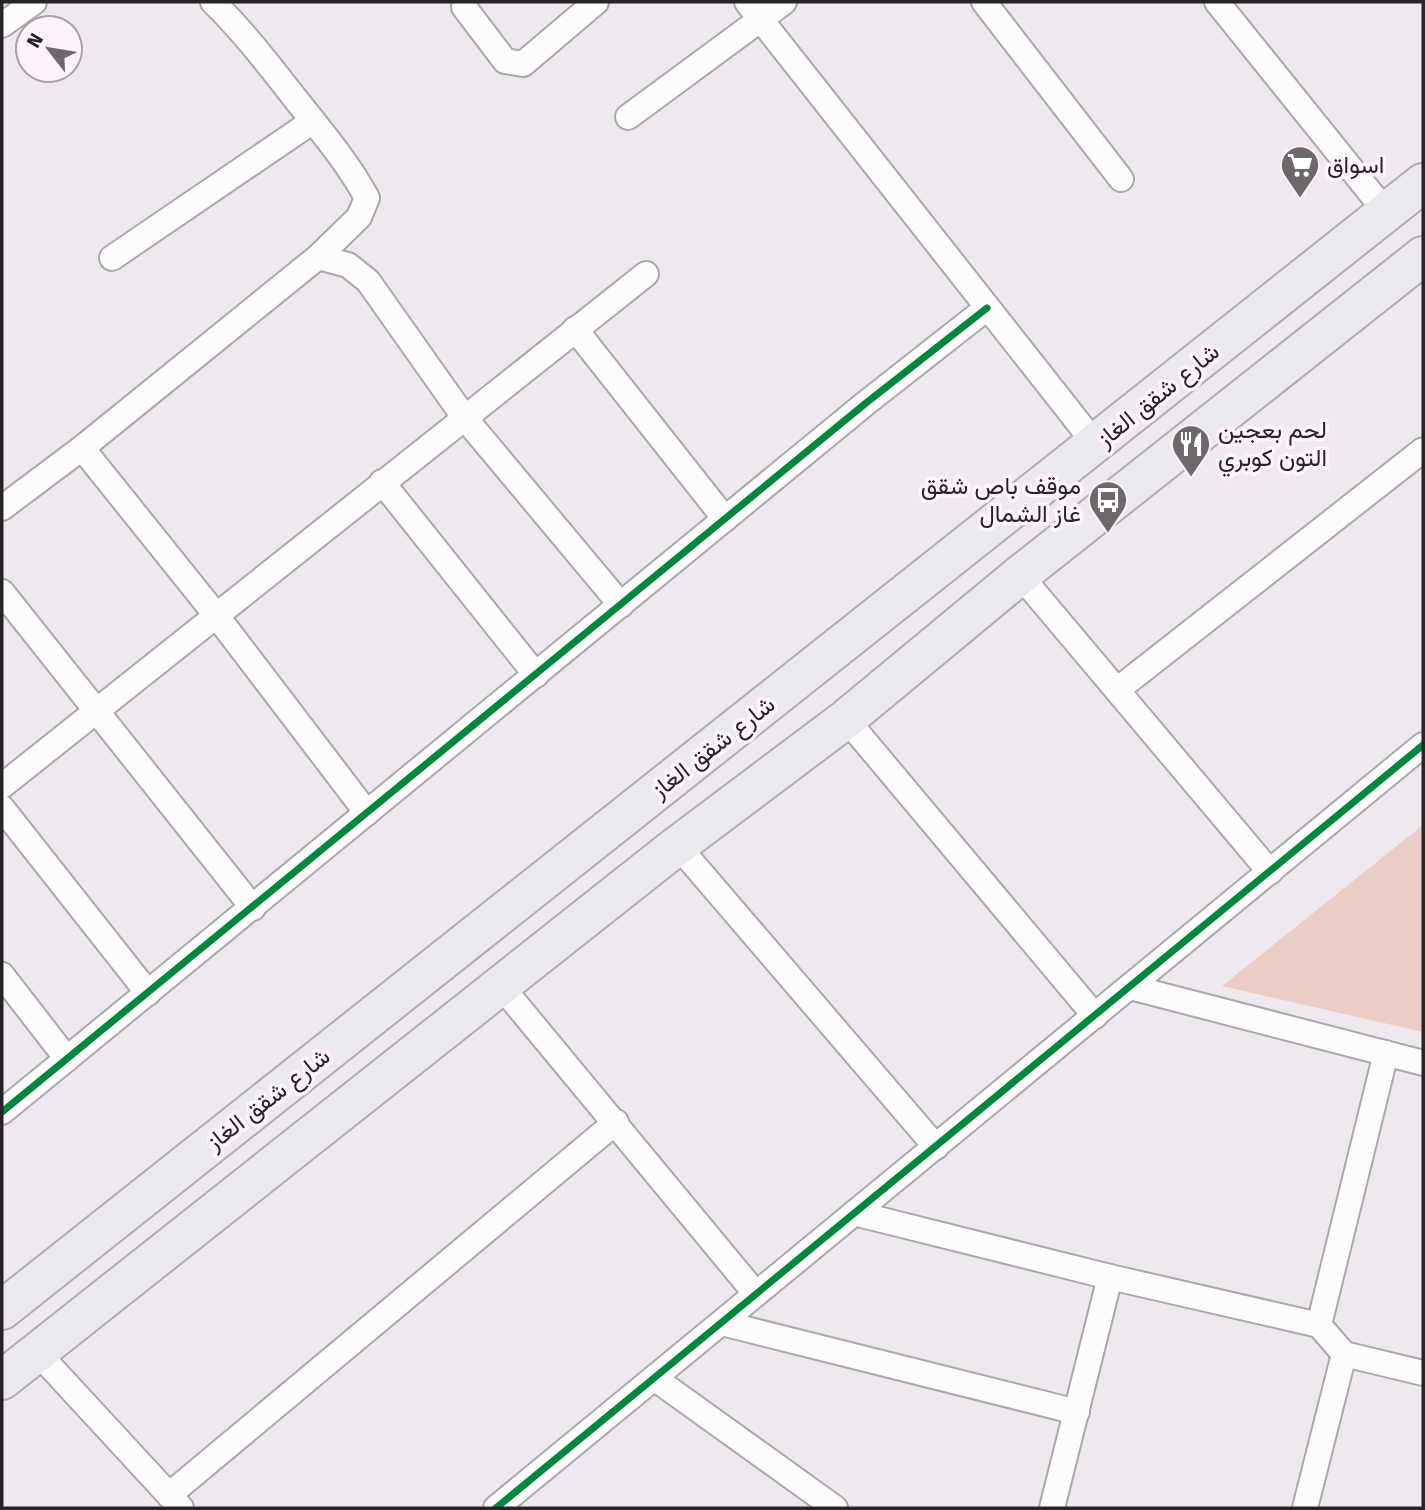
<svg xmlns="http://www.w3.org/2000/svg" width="1425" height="1510" viewBox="0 0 1425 1510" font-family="'Fira Sans',Vazirmatn,sans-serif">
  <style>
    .green { fill: #ecccc6 }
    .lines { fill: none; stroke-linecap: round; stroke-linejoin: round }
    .street-casing { stroke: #aca7ab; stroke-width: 28 }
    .primary-casing { stroke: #b0aab4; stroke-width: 42 }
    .street { stroke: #fdfcfc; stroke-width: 24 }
    .primary { stroke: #ece9ee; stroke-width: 38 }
    .cycleway-casing { stroke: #fef3fc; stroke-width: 11 }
    .cycleway { stroke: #00873e; stroke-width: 7 }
    .labels { text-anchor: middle; stroke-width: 7; stroke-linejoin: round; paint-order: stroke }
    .poi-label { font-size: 24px; fill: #282327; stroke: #fef3fc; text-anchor: start }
    .street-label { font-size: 24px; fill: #282327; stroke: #fef3fc }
  </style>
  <rect width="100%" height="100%" fill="#efe8ee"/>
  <!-- green -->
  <path class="green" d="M1423 825V1032L1222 986Z"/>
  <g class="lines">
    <!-- street casing -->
    <g class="street-casing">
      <g id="street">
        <path d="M213 2C243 31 268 64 294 97 320 130 347 161 367 198L359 217 318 257"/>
        <path d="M747 2 1096 445"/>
        <path d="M984 2 1121 179"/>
        <path d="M1217 2 1386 212"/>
        <path d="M464 7 505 61 523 64 596 2"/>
        <path d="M2 25 34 2"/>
        <path d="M628 117 784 2"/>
        <path d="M112 258 313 121"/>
        <path d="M575 329 725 519"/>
        <path d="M82 448 216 615 367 813"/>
        <path d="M382 482 536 675"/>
        <path d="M2 508 82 448 318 257 348 265 368 281 464 417 621 605"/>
        <path d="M1020 575 1270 872"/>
        <path d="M2 592 253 908"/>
        <path d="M1117 690 1423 450"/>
        <path d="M846 719 1095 1016"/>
        <path d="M2 786 646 274"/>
        <path d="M2 808 148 993"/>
        <path d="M678 846 936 1147"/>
        <path d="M2 975 67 1059"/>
        <path d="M501 986 756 1294"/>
        <path d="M1130 987 1423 1063"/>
        <path d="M2 1112 866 403 987 308"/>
        <path d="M854 1213 1110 1277 1319 1325 1344 1354 1423 1373"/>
        <path d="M722 1323 1077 1412"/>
        <path d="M1319 1325 1386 1053"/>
        <path d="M37 1352 169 1495"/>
        <path d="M654 1378 835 1508"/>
        <path d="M181 1508 169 1495 616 1122"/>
        <path d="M496 1508 1423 745"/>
        <path d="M1052 1508 1110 1277"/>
        <path d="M1305 1508 1344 1354"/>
      </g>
    </g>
    <!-- primary casing -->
    <g class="primary-casing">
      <g id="primary">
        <path d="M2 1310 1423 183"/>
        <path d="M2 1380 673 849 846 719 1020 575 1423 256"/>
      </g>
    </g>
    <!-- street -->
    <use href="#street" class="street"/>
    <!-- primary -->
    <use href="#primary" class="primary"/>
    <!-- cycleway casing -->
    <g class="cycleway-casing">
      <g id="cycleway">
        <path d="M2 1112 866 403 987 308"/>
        <path d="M496 1508 1423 745"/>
      </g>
    </g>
    <!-- cycleway -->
    <use href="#cycleway" class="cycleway"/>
  </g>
  <!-- icons -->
  <defs>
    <g id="supermarket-pin" transform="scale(2.0125)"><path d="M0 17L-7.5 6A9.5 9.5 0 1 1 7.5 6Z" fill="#6e686d" stroke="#fef3fc"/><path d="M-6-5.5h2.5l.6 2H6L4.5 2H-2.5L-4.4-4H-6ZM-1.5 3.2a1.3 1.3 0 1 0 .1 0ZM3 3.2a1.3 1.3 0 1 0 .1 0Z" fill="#fff"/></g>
    <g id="restaurant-pin" transform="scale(2.0125)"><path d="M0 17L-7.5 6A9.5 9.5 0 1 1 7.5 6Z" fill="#6e686d" stroke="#fef3fc"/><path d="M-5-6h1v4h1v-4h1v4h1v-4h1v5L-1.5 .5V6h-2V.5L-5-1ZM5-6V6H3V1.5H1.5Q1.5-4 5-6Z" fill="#fff"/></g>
    <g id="bus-pin" transform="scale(2.0125)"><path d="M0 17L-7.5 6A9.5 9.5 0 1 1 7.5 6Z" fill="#6e686d" stroke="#fef3fc"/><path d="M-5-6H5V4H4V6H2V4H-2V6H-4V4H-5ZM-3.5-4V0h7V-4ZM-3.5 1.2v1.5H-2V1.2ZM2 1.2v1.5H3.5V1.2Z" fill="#fff"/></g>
  </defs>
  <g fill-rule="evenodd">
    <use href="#supermarket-pin" x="1300" y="165"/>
    <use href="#restaurant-pin" x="1191" y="444"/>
    <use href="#bus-pin" x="1108" y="500"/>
  </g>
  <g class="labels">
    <!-- poi labels -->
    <g class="poi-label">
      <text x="1327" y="173">اسواق</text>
      <text x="1218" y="438">لحم بعجين<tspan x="1218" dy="28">التون كوبري</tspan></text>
      <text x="1081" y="494" text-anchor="end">موقف باص شقق<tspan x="1081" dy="28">غاز الشمال</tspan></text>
    </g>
    <!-- street labels -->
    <g class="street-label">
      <text transform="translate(1158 395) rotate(-39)" y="8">شارع شقق الغاز</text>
      <text transform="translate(713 747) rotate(-38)" y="8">شارع شقق الغاز</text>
      <text transform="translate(268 1099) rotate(-38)" y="8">شارع شقق الغاز</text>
    </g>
  </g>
  <!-- border -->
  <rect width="1425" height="1510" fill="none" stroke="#282327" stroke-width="7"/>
  <!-- north arrow -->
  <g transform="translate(49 49) rotate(301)"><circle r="33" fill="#fef3fc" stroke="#a8a0a7" stroke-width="2"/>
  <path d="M0-5L12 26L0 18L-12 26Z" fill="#6e686d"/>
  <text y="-10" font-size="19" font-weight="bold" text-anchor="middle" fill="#282327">N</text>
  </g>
</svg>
